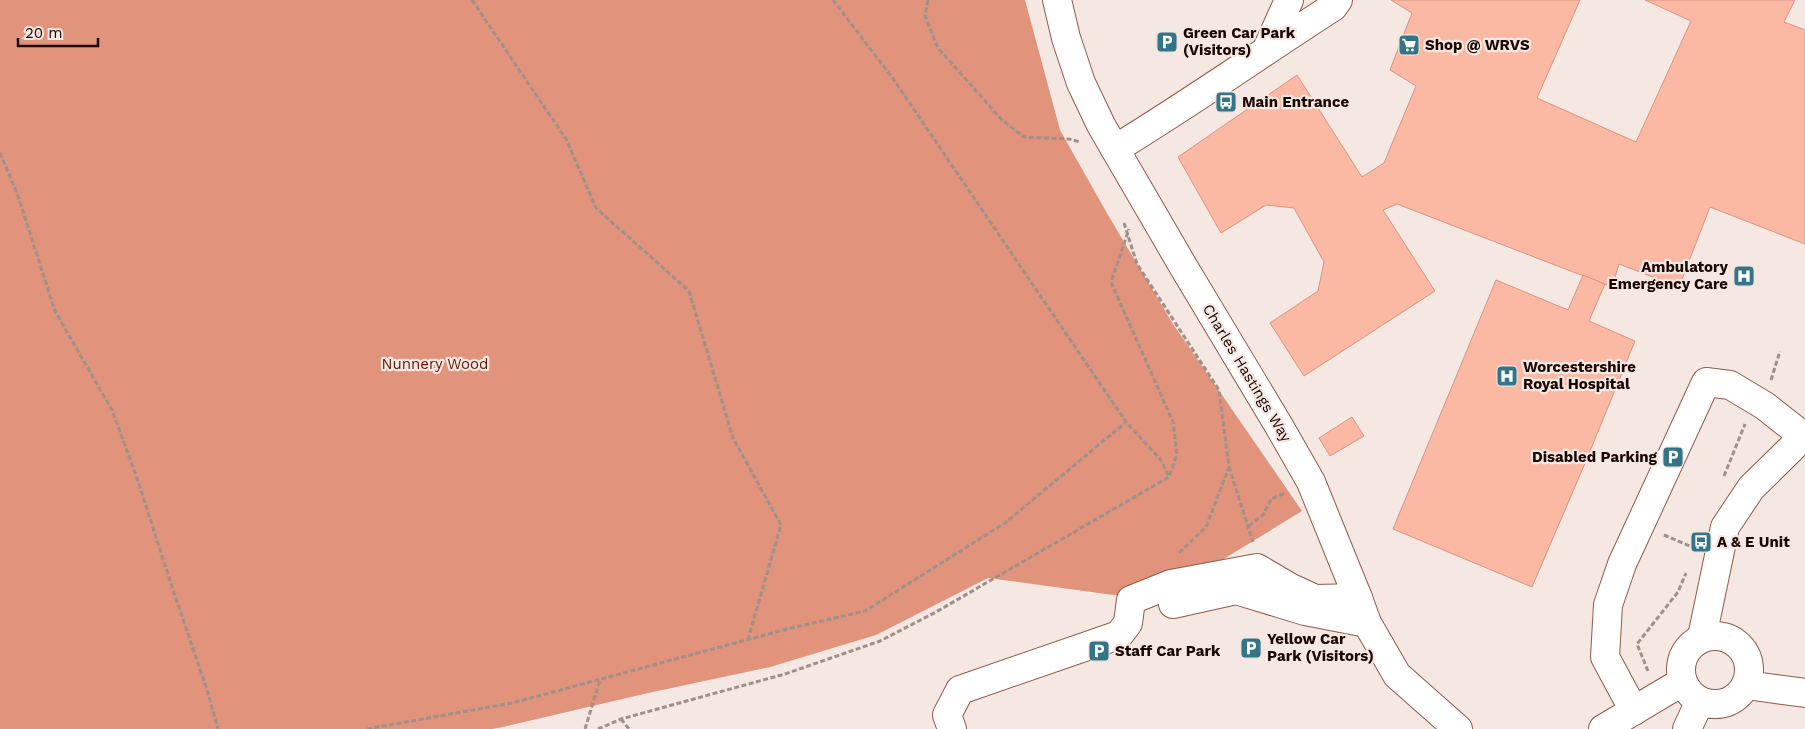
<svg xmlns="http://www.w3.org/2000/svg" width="1805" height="729" viewBox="0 0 1805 729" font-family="'Work Sans',sans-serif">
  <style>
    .forest { fill: #e1937b }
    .building { fill: #fbb8a3; stroke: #d69581 }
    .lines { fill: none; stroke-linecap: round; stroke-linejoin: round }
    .minor-casing { stroke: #945947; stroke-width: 30 }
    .path { stroke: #a0908b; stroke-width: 3; stroke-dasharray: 5 2.5; stroke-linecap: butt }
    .minor { stroke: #fff; stroke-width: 28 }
    .labels { text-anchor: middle; stroke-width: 4.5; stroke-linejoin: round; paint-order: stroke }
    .poi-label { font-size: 15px; font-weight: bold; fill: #1b0602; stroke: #f5e7e2; text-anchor: start }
    .park-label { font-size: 15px; fill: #5d1901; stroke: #f5e7e2 }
    .street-label { font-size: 15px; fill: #1b0602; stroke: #f5e7e2 }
  </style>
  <rect width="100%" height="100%" fill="#f5e7e2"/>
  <!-- forest -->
  <path class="forest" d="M0 0H1025L1060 130 1108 215 1173 324 1302 511 1222 560 1121 596 988 578 876 635 770 667 648 693 503 727 492 729H0Z"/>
  <!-- building -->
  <g class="building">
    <path d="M1391 0H1580L1537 98 1636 142 1691 21 1645 0H1795L1784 22 1805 30V244L1710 207 1679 287 1619 264 1612 287 1397 204 1383 210 1435 291 1304 376 1270 323 1318 291 1324 262 1294 208 1266 205 1221 233 1178 157 1297 75 1362 177 1384 163 1416 86 1390 70 1412 13Z"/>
    <path d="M1583 275 1605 284 1589 321 1635 341 1586 461 1532 587 1393 529 1496 280 1568 310Z"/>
    <path d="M1352 417 1364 436 1330 456 1319 438Z"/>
  </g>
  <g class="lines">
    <!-- minor casing -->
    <g class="minor-casing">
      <g id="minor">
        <path d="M1057 0 1066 38 1081 83 1101 125 1183 266 1279 426 1311 482 1358 598 1367 623 1397 675 1458 729"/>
        <path d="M1267 49 1289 0"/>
        <path d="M1115 149C1189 104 1260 54 1333 7L1338 0"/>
        <path d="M1173 604 1236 590 1305 611 1367 623"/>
        <circle cx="1715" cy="670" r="34"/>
        <path d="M1702 637 1725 527 1751 488 1805 435"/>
        <path d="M1746 685 1805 693"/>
        <path d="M1634 711 1605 657 1608 605 1622 564 1706 382 1730 385 1765 406 1803 436"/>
        <path d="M952 729 947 715 960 690 1119 635 1128 623 1131 600 1171 584 1257 568 1291 588 1315 599 1358 598"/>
        <path d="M1603 729 1682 682"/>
        <path d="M1687 729 1700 701"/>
      </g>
    </g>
    <!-- path -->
    <g class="path">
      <path d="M472 0 566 139 596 208 689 291 733 438 781 525 748 639"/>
      <path d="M833 0 894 80 1126 422 1161 460 1169 477"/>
      <path d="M928 0 925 16 938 48 1002 120 1024 137 1069 139 1080 142"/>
      <path d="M0 153 17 193 55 311 112 410 137 478 172 587 207 690 218 729"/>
      <path d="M1124 223 1137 264 1219 390 1229 467 1206 527 1178 554"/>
      <path d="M1771 380 1780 351"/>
      <path d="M1229 467 1253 542"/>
      <path d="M1724 476 1745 424"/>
      <path d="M1249 526 1263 515 1271 499 1285 493"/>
      <path d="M1664 535 1692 547"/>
      <path d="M1648 671 1637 644 1678 592 1686 573"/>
      <path d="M621 719 629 729"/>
      <path d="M367 729 512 703 787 629 865 611 1005 523 1126 422"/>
      <path d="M585 729 600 680"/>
      <path d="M598 729 621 719 785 674 880 641 936 612 1169 477 1177 454 1173 422 1111 282 1129 229"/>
    </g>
    <!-- minor -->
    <use href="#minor" class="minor"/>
  </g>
  <!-- icons -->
  <defs>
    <g id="parking-square" transform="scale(1.125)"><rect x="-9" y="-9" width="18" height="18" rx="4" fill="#337587" stroke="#f5e7e2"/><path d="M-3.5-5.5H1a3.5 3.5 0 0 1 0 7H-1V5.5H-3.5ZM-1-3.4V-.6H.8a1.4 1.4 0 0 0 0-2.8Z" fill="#fff"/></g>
    <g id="supermarket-square" transform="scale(1.125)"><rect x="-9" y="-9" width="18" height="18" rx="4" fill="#337587" stroke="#f5e7e2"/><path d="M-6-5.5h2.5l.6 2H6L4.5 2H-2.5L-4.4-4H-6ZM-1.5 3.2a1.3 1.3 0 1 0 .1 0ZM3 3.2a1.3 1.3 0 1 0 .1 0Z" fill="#fff"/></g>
    <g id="bus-square" transform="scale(1.125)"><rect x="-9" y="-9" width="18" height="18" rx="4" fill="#337587" stroke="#f5e7e2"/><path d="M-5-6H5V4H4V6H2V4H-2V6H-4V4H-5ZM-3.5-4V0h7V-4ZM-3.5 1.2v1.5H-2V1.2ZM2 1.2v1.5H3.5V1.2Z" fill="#fff"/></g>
    <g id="hospital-square" transform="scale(1.125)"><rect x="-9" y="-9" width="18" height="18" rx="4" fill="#337587" stroke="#f5e7e2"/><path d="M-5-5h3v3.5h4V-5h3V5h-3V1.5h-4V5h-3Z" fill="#fff"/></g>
  </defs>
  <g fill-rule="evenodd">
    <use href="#parking-square" x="1167" y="42"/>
    <use href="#supermarket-square" x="1409" y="45"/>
    <use href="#bus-square" x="1226" y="102"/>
    <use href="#hospital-square" x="1744" y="276"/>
    <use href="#hospital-square" x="1507" y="376"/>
    <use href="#parking-square" x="1673" y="457"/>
    <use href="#bus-square" x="1701" y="542"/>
    <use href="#parking-square" x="1251" y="648"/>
    <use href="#parking-square" x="1099" y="651"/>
  </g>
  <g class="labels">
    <!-- poi labels -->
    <g class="poi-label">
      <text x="1183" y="38">Green Car Park<tspan x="1183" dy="17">(Visitors)</tspan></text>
      <text x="1425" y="50">Shop @ WRVS</text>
      <text x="1242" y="107">Main Entrance</text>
      <text x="1728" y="272" text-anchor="end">Ambulatory<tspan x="1728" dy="17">Emergency Care</tspan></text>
      <text x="1523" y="372">Worcestershire<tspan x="1523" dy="17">Royal Hospital</tspan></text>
      <text x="1657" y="462" text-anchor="end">Disabled Parking</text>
      <text x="1717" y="547">A &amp; E Unit</text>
      <text x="1267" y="644">Yellow Car<tspan x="1267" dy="17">Park (Visitors)</tspan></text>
      <text x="1115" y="656">Staff Car Park</text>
    </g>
    <!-- park labels -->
    <g class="park-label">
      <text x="435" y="369">Nunnery Wood</text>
    </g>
    <!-- street labels -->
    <g class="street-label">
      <text transform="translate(1247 373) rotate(59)" y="5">Charles Hastings Way</text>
    </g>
  </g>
  <!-- scale -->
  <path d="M18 38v8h80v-8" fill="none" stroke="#1b0602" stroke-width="2.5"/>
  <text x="25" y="38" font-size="15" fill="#1b0602" stroke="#f5e7e2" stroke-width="4" paint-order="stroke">20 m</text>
</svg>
